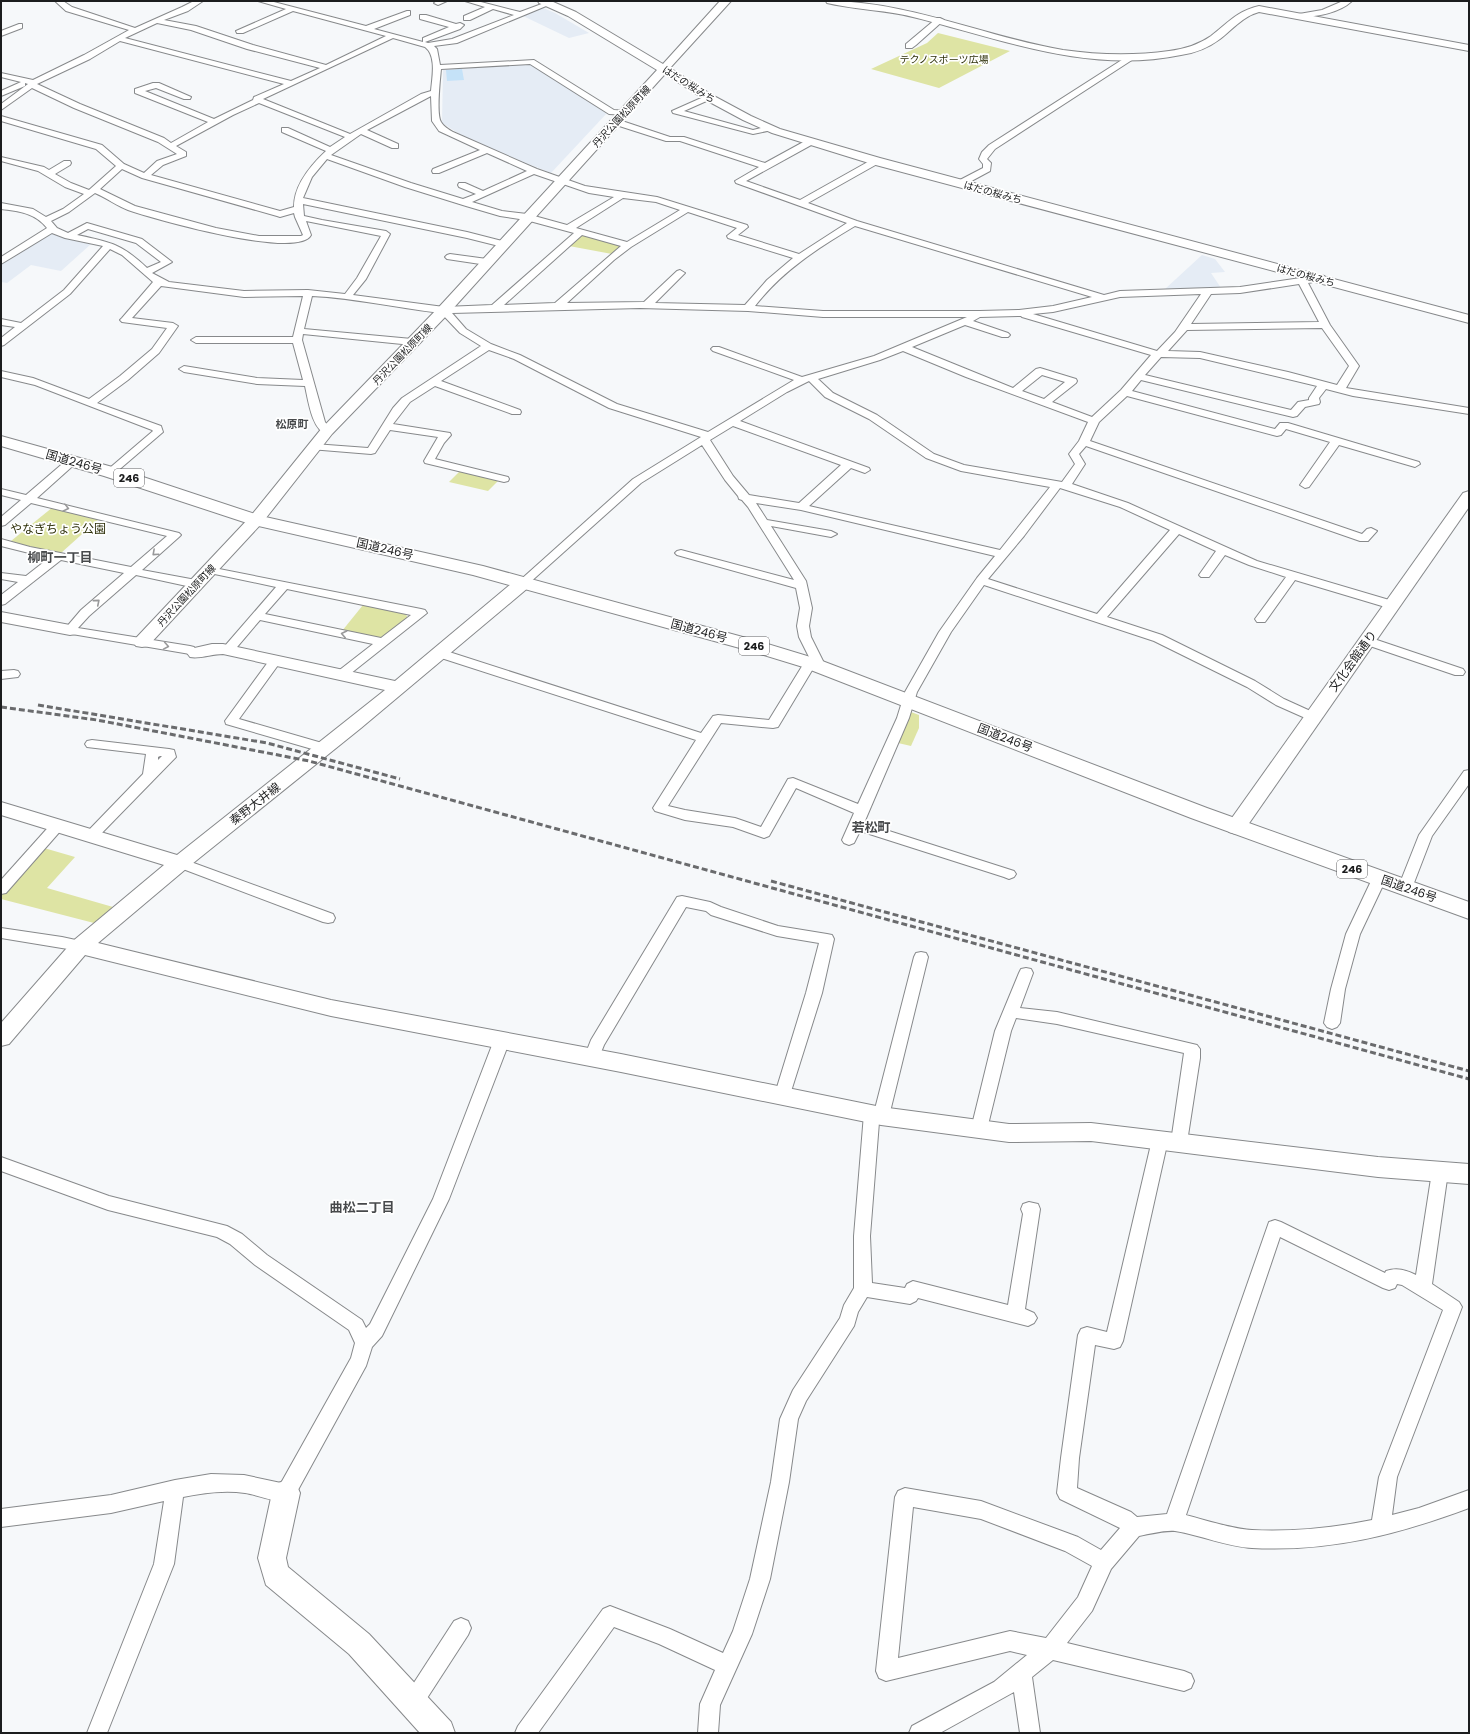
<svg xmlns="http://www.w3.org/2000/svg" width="1470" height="1734" viewBox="0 0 1470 1734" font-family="Poppins,'Noto Sans JP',sans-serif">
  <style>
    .built { fill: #e5ecf5 }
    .green { fill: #dee4a4 }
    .water { fill: #c5e2f8 }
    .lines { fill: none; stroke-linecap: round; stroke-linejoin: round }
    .street-casing { stroke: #87898b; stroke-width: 2 }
    .secondary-casing { stroke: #87898b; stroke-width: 2 }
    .highway-casing { stroke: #87898b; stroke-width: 2 }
    .street { fill: #fff; fill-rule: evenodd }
    .secondary { fill: #fff; fill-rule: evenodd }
    .highway { fill: #fff; fill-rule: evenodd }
    .rail { stroke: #6a6b6d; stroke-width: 3; stroke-dasharray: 6 3; stroke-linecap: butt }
    .oneway { stroke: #99999a }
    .labels { text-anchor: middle; stroke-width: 3.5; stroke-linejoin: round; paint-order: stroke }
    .far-park-label { font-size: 10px; fill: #2d2f09; stroke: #fff }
    .far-street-label { font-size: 10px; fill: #1c1d1e; stroke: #fff }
    .far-neighbourhood-label { font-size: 11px; font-weight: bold; fill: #47494b; stroke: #fff }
    .shield { fill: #fff; stroke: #606162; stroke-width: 1 }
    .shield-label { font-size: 11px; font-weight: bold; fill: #1c1d1e }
    .street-label { font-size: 12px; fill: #1c1d1e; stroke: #fff }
    .park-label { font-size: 12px; fill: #2d2f09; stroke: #fff }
    .neighbourhood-label { font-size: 13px; font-weight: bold; fill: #47494b; stroke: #fff }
  </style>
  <rect width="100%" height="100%" fill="#f6f8fa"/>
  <!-- built -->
  <g class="built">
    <path d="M541 7 555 13 589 33 569 38 521 15Z"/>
    <path d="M531 64 608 112 551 173 469 140 442 123 443 70 450 68Z"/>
    <path d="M51 233 91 244 61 271 31 265 7 283 1 282V263Z"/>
    <path d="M1202 255 1215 259 1225 272 1211 273 1221 288 1164 290Z"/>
  </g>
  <!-- green -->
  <g class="green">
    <path d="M938 33 1010 51 939 88 871 69 927 43Z"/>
    <path d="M584 235 621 245 622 247 612 254 569 246 580 236Z"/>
    <path d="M460 471 496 479 498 481 488 491 449 482Z"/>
    <path d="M53 507 100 518 61 553 24 545 11 541Z"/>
    <path d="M363 605 405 614 407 616V619L380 638 342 631Z"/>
    <path d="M911 712 919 715V728L911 746 898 743Z"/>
    <path d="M44 848 75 857 47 888 113 907 94 923 1 899V896Z"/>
  </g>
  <!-- water -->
  <path class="water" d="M462 69 464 80 447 81 446 70Z"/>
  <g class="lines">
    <!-- street casing -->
    <g class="street-casing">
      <g id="street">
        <path d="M55 1H63L72 7 135 28 182 7 194 1H203L188 11 164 20 196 26 253 45 326 65 386 36 293 11 243 33H237L236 31 286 9 258 1H270L366 26 407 11H410V15L374 29 423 42V38L449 27 420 19V15H426L456 24 460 23 464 25 460 29 425 42 428 43 452 39 514 15 493 9 470 20H464V16L485 7 465 1H477L520 12 547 2H551V4L457 43 434 46 437 49 440 65 534 60 614 110 627 111V115L609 114 530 64 441 69C440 80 436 114 441 122 444 127 448 129 453 132L537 169 585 186 657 197 747 225 748 227 738 235 799 254 847 223 736 183 735 181 759 167 680 141H666L613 124V120H619L670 137H684L765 163 807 140H813V144L746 181 800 200 873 159H879L880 161 879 163 808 203 857 221 1104 295 1120 291 1240 287 1321 275 1324 276 1326 278 1324 280 1308 283 1330 325 1359 366 1346 388 1469 408V414L1353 396 1326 389 1319 398 1320 402 1319 404 1305 407 1297 416 1293 417 1141 380 1132 391 1275 429 1280 423H1288L1419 462 1420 464 1415 467 1339 445 1309 487 1305 488 1300 485 1330 442 1286 429 1281 435 1277 436 1127 396 1099 422 1090 441 1362 534 1367 529 1371 528 1377 531 1368 541H1360L1086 446 1079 454 1085 464 1072 484 1128 503 1257 561 1396 602 1398 605 1396 608 1392 609 1295 580 1265 622H1257L1255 619 1286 577 1249 565 1225 555 1209 577H1201L1199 575 1216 551 1179 534 1107 617 1162 635 1255 681 1284 699 1317 714 1318 717 1317 720 1312 721 1276 705 1247 687 1154 641 984 585 951 632 917 692 909 718 864 823 1014 871 1016 874 1014 877 1009 879 1004 877 860 831 854 843 849 845 844 843 842 840 854 813 796 788 769 836 764 838 733 827 685 820 655 811 653 808 696 740 435 656 433 653 435 650H443L701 733 713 716 718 715 769 720 804 663 806 660 810 659 799 637 797 626 800 608 796 588 677 555 675 553 677 551 681 550 794 580 748 507 742 500 739 499 738 496 725 480 702 445 641 483 527 585H519L517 583 633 479 701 437 609 408 514 359 489 350 441 381 520 410 521 412 520 414H512L435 386 410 402 393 424 450 433 451 435 444 443 435 459 508 477 509 479 508 481 504 482 425 463 424 461 438 437 390 430 375 453 371 454 310 449 309 447 310 445 314 444 368 448 393 408 402 398 481 346 460 333 441 313C398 308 355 298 312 296L304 329 412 339 417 342 412 345 303 334 302 340 325 422 332 431 327 434C312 431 308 399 305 386L257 384 184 372 179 369 184 366 257 378 303 380 293 343H196L191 340 196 337H293L303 296 244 297 161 286 132 318 173 323 178 326 159 353 128 380 97 403 161 426 163 432 114 474H106L105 472 153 431 152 430 35 385 1 377V371L33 378 89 399 120 376 152 349 167 328 122 322 120 320 122 318 153 282 122 255 110 249 70 294 4 345 1 346V338L15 327 1 325V319L21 323 64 290 103 246 65 238 52 233 1 264V257L47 228C35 213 19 211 1 209V203L33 209 46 217 63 209 84 194 65 187 38 171 1 161V157L44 167 49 170 64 161H70L71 163 70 165 55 174 71 183 89 190 116 166 96 149 1 121V116L102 145 124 164 144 173 157 161 177 154 158 142 74 108 32 88 1 110V104L28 84 25 83V86L1 96V91L21 82 1 77V73L33 80 84 55 129 30 66 11ZM157 23 191 30 247 49 320 68 291 81 125 38ZM393 38 425 47C437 56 432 78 431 91L421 94 350 134 263 99ZM120 41 284 84 254 97 253 100 214 119 145 91 156 88 184 99H190L191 97 159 83H153L135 89V93L208 122 171 143 164 138 80 104 37 84 90 59ZM431 96 432 121 439 131 480 150 433 169 432 171 433 173H439L487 153 527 171 483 191 465 183H459L458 185 459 187 476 194 463 199 411 183 331 155 361 134 392 148H398V144L367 130ZM259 103 345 137 330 147 288 128H282V132L326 151C310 166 294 185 294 207L280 211 151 175 163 165 186 156V152L176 146 233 115ZM327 159 405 187 466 206 500 216 526 220 574 233 492 305 444 307 353 295 366 279 390 234 386 231 322 220 304 216 303 204 467 238 503 247 507 244 506 242 467 232 303 198 312 177ZM122 169 142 178 277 216 280 217 294 213 295 217 303 235 301 236H259L216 228 135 206 100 189ZM534 174 589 193 614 197 567 225 527 214 502 211 472 202ZM95 193C107 198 117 206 128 210 154 219 298 260 311 235L306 221 381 236 357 278 345 294 308 290 244 291 169 282 152 273 172 262 142 239 87 223 68 233 57 228 51 221 69 212ZM623 198 656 202 680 210 627 242 576 228ZM688 212 737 228 727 236 728 238 793 258 767 280 745 305 655 303 685 273 680 270 677 271 644 302 567 303 614 260 631 247ZM855 226 1092 297 1053 306 1019 310 980 311H823L755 306C782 271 818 248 855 226ZM88 229 136 243 161 262 147 268C122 244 110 242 77 235ZM582 235 621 246 555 303 504 305ZM1299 284 1319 322 1191 324 1211 294 1240 293ZM1201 294 1175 332 1157 351 1033 314 1053 312 1120 297ZM640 308 748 311 823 317H967L874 356 802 377 719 347H713L711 349 713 351 794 380 708 432 617 404 520 355 491 344 466 329 452 313ZM1021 316 1022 317 1151 355 1121 390 1092 417 1052 402 1076 383 1077 381 1076 379 1040 368 1036 369 1013 388 912 347 965 325 1002 337H1008L1010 335 1008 333 973 321 980 317ZM1322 328 1349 366 1337 385 1288 372 1200 352 1168 351 1187 330ZM903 351 966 377 1088 422 1079 441 1069 454 1075 464 1062 482 964 465 934 454 877 415 833 393 818 379 880 360ZM1161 357 1200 358 1317 386 1309 398V400L1298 402 1291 410 1145 375ZM1042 375 1065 382 1044 399 1022 391ZM809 381 825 397 869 419 926 458 961 471 1050 487 1000 550 809 506 851 468 865 473 870 470 869 468 740 421 787 392ZM733 426 841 465 799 503 749 495 733 476 710 440ZM1060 488 1120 507 1170 530 1097 614 988 579 1024 536ZM756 503 801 510 995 556 977 578 939 632 905 692 897 718 858 804 793 778 788 779 761 827 735 818 685 810 668 806 721 723 773 728 778 727 814 667 816 670H824L826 667 811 637 809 626 812 608 806 581 771 526 831 537 837 534 831 531 767 520Z"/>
        <path d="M437 1H447L438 5 434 3Z"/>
        <path d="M1343 1H1352C1338 14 1316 16 1299 18L1295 16 1299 14 1322 10Z"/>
        <path d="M937 18H940L944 20 916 45 912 48H906V44Z"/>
        <path d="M19 24H22V28L1 36V31Z"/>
        <path d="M1128 56H1131L1135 58 995 149 987 159 991 163 990 171 964 185H958L957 183 958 181 983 168V164L979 159 982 152 989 145Z"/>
        <path d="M708 95 712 97 711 99 684 111 753 130 769 126 773 128 772 130 753 134 673 113 672 111Z"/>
        <path d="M450 254 487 259 492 262 487 265 447 259 445 257 447 255Z"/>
        <path d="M72 458 76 459 77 461 76 463 37 498 179 533 181 535 179 537 142 570 196 580 200 582 202 584 200 586 196 588 136 575 89 616 78 628 190 646 194 647 196 650 194 653 190 654 66 633 64 630 81 610 124 573 61 560 5 604 1 605V595L18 582 1 579V573L26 576 49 558 1 546V539L30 547 131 567 167 536 31 503 5 525 1 526V517L21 500 1 495V489L26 495 68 459Z"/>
        <path d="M209 567 421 609 425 610 427 613 345 678H337L335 675 337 672 373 644 260 620 232 653H224L222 650 224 647 276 587 205 572 203 570 205 568ZM287 589 411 615 381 638 265 614Z"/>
        <path d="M1368 637 1463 669 1465 672 1463 675H1455L1364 644 1362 641 1364 638Z"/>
        <path d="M275 657 279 658 281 661 239 719 329 745 331 748 329 751 324 752 319 751 226 724 225 721 271 658Z"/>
        <path d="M14 670 18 671 20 674 18 677 1 679V671Z"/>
        <path d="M92 740 169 749 174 750 176 757 96 839 91 841 86 839 84 836 86 833 143 774 146 754 87 747 85 744 87 741ZM160 756H162L158 760V757Z"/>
        <path d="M1469 770V784L1432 836 1412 888 1410 892 1405 893 1400 892 1398 888 1419 835 1464 771Z"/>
        <path d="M58 820 63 822 65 825 63 828 6 893 1 894V880L53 822Z"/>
        <path d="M180 858 333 914 335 918 333 922 328 923 323 922 175 866 173 863 175 860Z"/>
        <path d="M1379 874 1384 876 1386 879 1360 934 1345 989 1340 1023 1337 1027 1332 1029 1327 1027 1324 1023 1331 989 1346 934 1372 879 1374 876Z"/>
        <path d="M682 896 710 902 721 907 778 926 827 934 832 935 834 939 822 993 788 1101 782 1103 776 1101 774 1097 806 993 819 943 777 936 711 915 706 911 686 907 604 1045 597 1062 592 1064 587 1062 584 1058 591 1040 677 897Z"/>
        <path d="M1 928 62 937 85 942 87 946 85 950 80 951 1 938Z"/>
        <path d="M921 952 926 953 928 957 889 1116 887 1120 879 1122 870 1236 872 1283 905 1288 907 1284 913 1281 1008 1305 1023 1214 1021 1209 1023 1204 1029 1202 1038 1204 1040 1209 1025 1309 1034 1313 1037 1318 1034 1323 1028 1326 918 1298 916 1301 910 1304 867 1297 858 1312 854 1326 806 1401 798 1419 789 1482 770 1579 752 1634 720 1705 718 1733H698L700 1704 715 1670 659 1644 614 1627 538 1733H515L518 1726 603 1609 610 1606 670 1629 723 1653 733 1631 750 1579 771 1482 780 1419 793 1390 840 1318 844 1305 854 1288V1236L864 1114 866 1110 872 1108 875 1109 914 957 916 953Z"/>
        <path d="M1026 968 1031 969 1033 973 1020 1008 1057 1012 1197 1045 1200 1049V1058L1187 1142 1185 1147 1179 1149 1173 1147 1171 1142 1184 1053 1057 1024 1016 1018 1011 1031 987 1129 985 1134 979 1135 973 1134 971 1129 995 1031 1019 973 1021 969Z"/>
        <path d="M502 1034 507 1036 510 1040 449 1199 382 1336 372 1347 366 1366 293 1499C278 1505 260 1495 245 1493 224 1490 204 1493 183 1497L174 1564 107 1733H87L154 1564 164 1501 111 1513 1 1527V1509L111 1495 175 1480 211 1474 244 1475 281 1483 351 1358 355 1343 349 1330 255 1265 230 1244 217 1237 108 1210 1 1171V1157L109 1196 227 1226 242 1234 267 1255 362 1320 366 1328 370 1324 433 1199 494 1040 497 1036Z"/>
        <path d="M1160 1133 1166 1135 1168 1140 1123 1341 1120 1347 1114 1349 1095 1345 1079 1458 1077 1488 1131 1512 1137 1517 1167 1514 1269 1222 1275 1220 1281 1222 1385 1273 1386 1271C1397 1267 1406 1270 1416 1275L1432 1172 1434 1167 1440 1165 1446 1167 1448 1172 1432 1284 1459 1302 1462 1307 1397 1477 1392 1515 1419 1508 1469 1490V1508C1396 1535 1331 1552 1252 1548 1228 1547 1200 1535 1175 1531 1164 1530 1150 1534 1139 1536L1111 1569 1092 1611 1067 1643 1184 1671 1191 1674 1194 1681 1191 1688 1184 1691 1053 1660 1032 1677 1040 1733H1020L1014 1692 940 1733H909L912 1726 994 1682 1027 1655 1010 1651 886 1681 879 1678 876 1671 895 1497 898 1491 905 1488 981 1501 1078 1537 1101 1550 1120 1528 1060 1499 1057 1493 1061 1458 1078 1335 1081 1329 1087 1327 1107 1332 1152 1140 1154 1135ZM1280 1237 1383 1288 1389 1290 1395 1288 1397 1284 1402 1285 1443 1310 1379 1477 1372 1520C1333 1528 1292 1532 1252 1530 1233 1529 1205 1520 1186 1515ZM913 1507 981 1519 1065 1551 1092 1566 1078 1597 1046 1638 1010 1631 898 1658Z"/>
        <path d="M461 1618 468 1621 471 1628 468 1635 420 1709 413 1712 406 1709 403 1702 406 1695 454 1621Z"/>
      </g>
    </g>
    <!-- secondary casing -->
    <g class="secondary-casing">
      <g id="secondary">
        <path d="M538 1H551L576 12 663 64 720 1H731L670 68 712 95 751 116 780 129 880 158 1469 315V323L872 164 772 133 743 120 704 99 665 74 449 313 332 434 262 523 148 646 142 647 136 646 133 642 136 638 250 517 322 428 439 307 657 70 568 16 539 3Z"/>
        <path d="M826 1C909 1 982 36 1063 50 1098 55 1133 56 1169 51 1184 49 1198 45 1211 36 1228 23 1237 11 1259 6L1469 45V51L1259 12C1243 16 1232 30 1220 39 1208 48 1195 53 1181 55 1089 74 1004 40 917 18 888 10 857 10 827 3Z"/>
        <path d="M1469 491V507L1243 832 1236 834 1229 832 1226 827 1229 822 1463 493Z"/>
        <path d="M523 578 529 579 531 583 529 587 361 728 187 868 98 943 331 1000 621 1054 881 1107 1009 1124 1091 1123 1378 1157 1469 1164V1184L1378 1177 1091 1141 1009 1142 881 1125 621 1072 331 1016 85 955 9 1044 1 1046V1023L73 941 164 865 1 815V802L177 855 385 690 223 654C212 654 200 659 190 657L187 653 190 649 212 644H223L395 681 517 579Z"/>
        <path d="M1 612 70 625 76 626 79 630 76 634 70 635 1 622Z"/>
        <path d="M286 1480 296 1484 300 1493 286 1558 288 1567 369 1634 451 1722 455 1733H420L349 1654 266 1585 258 1558 272 1493 276 1484Z"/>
      </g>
    </g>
    <!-- highway casing -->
    <g class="highway-casing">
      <path id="highway" d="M1 436 116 468 261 516 483 566 761 642 817 659 1207 808 1469 902V919L1191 818 803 667 747 650 473 575 250 524 104 476 1 446Z"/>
    </g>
    <!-- street -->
    <use href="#street" class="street"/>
    <!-- secondary -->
    <use href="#secondary" class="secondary"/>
    <!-- highway -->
    <use href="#highway" class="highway"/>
    <!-- rail -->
    <g class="rail">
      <path d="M38 705 267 743 400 779"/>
      <path d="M1 707 97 720 309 761 1469 1079"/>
      <path d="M771 881 1469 1071"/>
    </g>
  </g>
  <!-- one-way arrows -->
  <defs><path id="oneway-chevron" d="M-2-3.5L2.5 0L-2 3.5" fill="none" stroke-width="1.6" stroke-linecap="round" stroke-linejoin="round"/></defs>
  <g class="oneway">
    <use href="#oneway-chevron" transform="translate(66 508) rotate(14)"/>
    <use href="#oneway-chevron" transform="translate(155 553) rotate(138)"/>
    <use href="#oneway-chevron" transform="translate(97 602) rotate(-40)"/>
    <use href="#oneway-chevron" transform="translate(344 634) rotate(-168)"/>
    <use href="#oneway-chevron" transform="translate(166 646) rotate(10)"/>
  </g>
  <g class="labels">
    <!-- far-park labels -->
    <g class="far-park-label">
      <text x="944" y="63">テクノスポーツ広場</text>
    </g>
    <!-- far-street labels -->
    <g class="far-street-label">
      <text transform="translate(689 84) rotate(32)" y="4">はだの桜みち</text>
      <text transform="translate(621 116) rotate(-47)" y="4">丹沢公園松原町線</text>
      <text transform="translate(993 192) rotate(15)" y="4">はだの桜みち</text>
      <text transform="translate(1306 275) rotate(15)" y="4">はだの桜みち</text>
      <text transform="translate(402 354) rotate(-46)" y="4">丹沢公園松原町線</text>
      <text transform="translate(186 595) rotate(-47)" y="4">丹沢公園松原町線</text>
    </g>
    <!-- far-neighbourhood labels -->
    <g class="far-neighbourhood-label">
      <text x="292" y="428">松原町</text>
    </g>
    <!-- shield labels -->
    <g class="shield">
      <rect x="114" y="469" width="30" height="18" rx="3"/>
      <rect x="739" y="637" width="30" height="18" rx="3"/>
      <rect x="1337" y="860" width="30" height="18" rx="3"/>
    </g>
    <g class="shield-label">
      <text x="129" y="482">246</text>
      <text x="754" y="650">246</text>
      <text x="1352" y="873">246</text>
    </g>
    <!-- street labels -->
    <g class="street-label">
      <text transform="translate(74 462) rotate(16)" y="4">国道246号</text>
      <text transform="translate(385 549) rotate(13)" y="4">国道246号</text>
      <text transform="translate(699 631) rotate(15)" y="4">国道246号</text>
      <text transform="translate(1353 661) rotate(-54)" y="4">文化会館通り</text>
      <text transform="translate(1005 738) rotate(21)" y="4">国道246号</text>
      <text transform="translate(255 804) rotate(-38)" y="4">秦野大井線</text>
      <text transform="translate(1409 889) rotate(19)" y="4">国道246号</text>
    </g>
    <!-- park labels -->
    <g class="park-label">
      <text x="58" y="533">やなぎちょう公園</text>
    </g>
    <!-- neighbourhood labels -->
    <g class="neighbourhood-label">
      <text x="60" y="562">柳町一丁目</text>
      <text x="871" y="832">若松町</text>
      <text x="362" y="1212">曲松二丁目</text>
    </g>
  </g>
  <!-- border -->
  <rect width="1470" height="1734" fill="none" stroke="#1c1d1e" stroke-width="4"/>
</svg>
